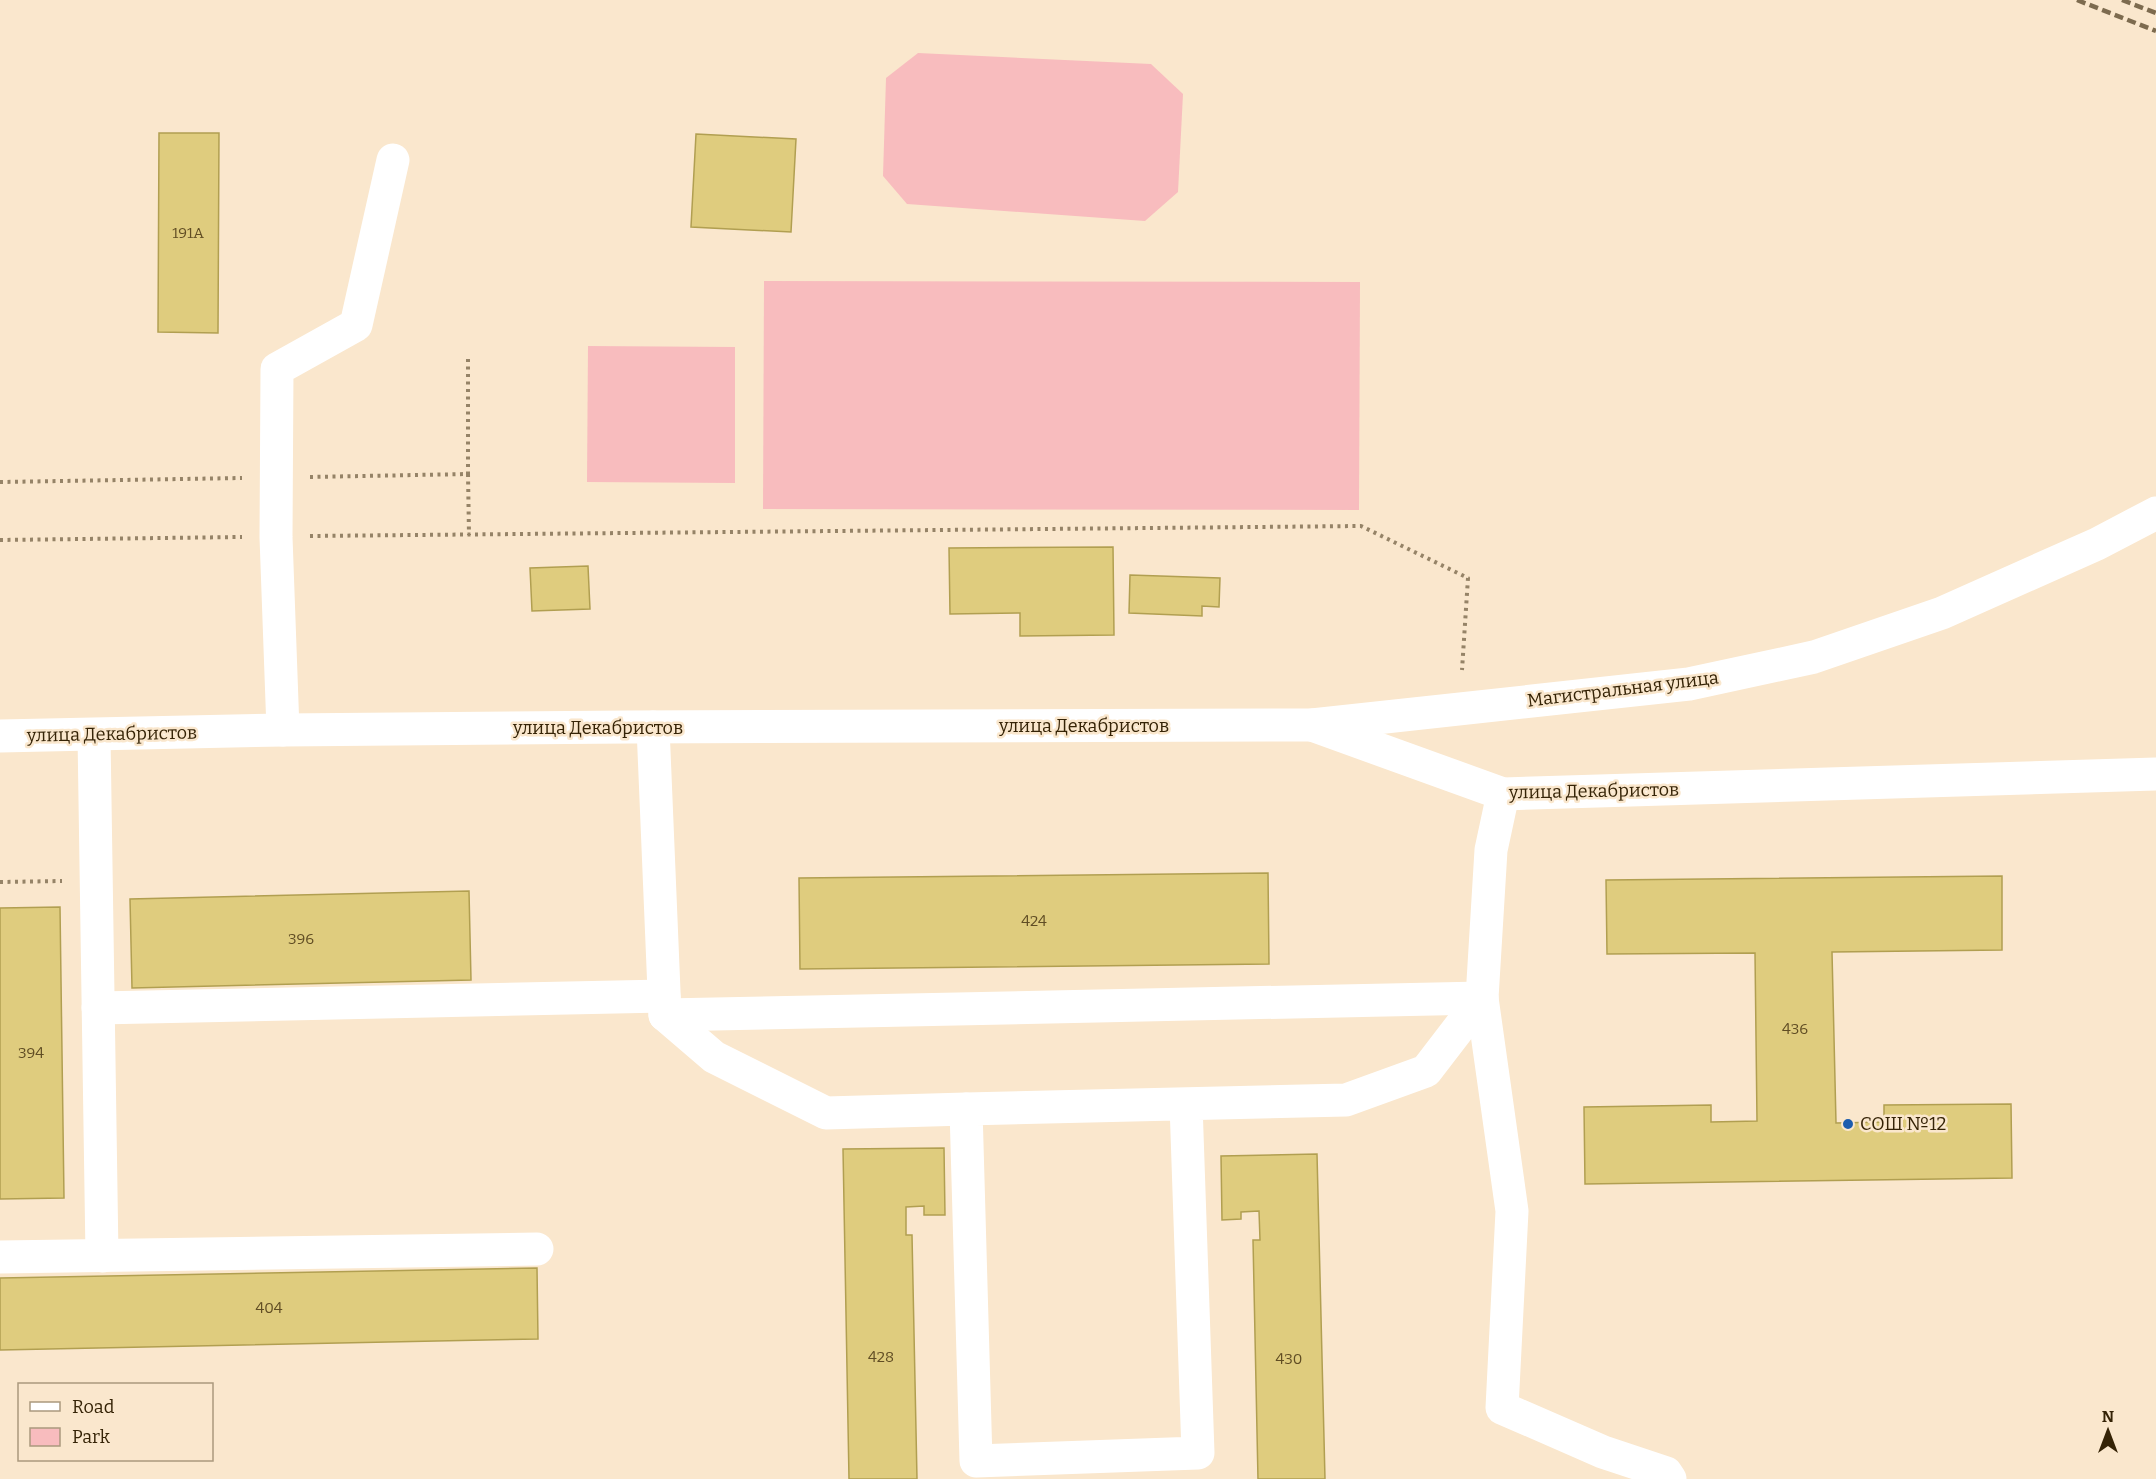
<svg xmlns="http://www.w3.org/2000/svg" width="2156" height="1479" viewBox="0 0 2156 1479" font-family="Bitter,serif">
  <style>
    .green { fill: #f8bcbe }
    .building { fill: #dfcc7e; stroke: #b19f51; stroke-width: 1.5 }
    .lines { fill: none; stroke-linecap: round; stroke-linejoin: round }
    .path { stroke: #958367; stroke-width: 4; stroke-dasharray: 3 4.5; stroke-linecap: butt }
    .minor { stroke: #fff; stroke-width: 33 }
    .major { stroke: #fff; stroke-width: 33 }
    .rail { stroke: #7d6b4f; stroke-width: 4.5; stroke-dasharray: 9 4.5; stroke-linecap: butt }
    .poi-dot { fill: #1d5dae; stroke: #fae7cd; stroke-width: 2 }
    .labels { text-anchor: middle; stroke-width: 5; stroke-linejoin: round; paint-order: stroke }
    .number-label { font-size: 15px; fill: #604d24 }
    .street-label { font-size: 18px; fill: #352306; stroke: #fae7cd }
    .poi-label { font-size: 18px; fill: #352306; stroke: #fae7cd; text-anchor: start }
  </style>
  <rect width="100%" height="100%" fill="#fae7cd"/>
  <!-- green -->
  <g class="green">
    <path d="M918 53 1151 64 1183 94 1178 192 1145 221 907 204 883 176 886 78Z"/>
    <path d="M764 281 1360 282 1359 510 763 509Z"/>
    <path d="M588 346 735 347V483L587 482Z"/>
  </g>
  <!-- building -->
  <g class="building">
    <path d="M159 133H219L218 333 158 332Z"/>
    <path d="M696 134 796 139 791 232 691 227Z"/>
    <path d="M1113 547 1114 635 1020 636V613L950 614 949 548Z"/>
    <path d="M588 566 590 609 532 611 530 568Z"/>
    <path d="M1130 575 1220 578 1219 607 1202 606V616L1129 613Z"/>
    <path d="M1268 873 1269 964 800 969 799 878Z"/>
    <path d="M2002 876V950L1832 952 1836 1123 1884 1122V1105L2011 1104 2012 1178 1585 1184 1584 1107 1711 1105V1122L1757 1121 1755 953 1607 954 1606 880Z"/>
    <path d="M469 891 471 980 132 988 130 899Z"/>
    <path d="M60 907 64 1198 0 1199V908Z"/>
    <path d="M944 1148 945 1215H924V1206L906 1207V1235H912L917 1479H849L843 1149Z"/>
    <path d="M1317 1154 1325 1479H1258L1253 1240H1260L1259 1211 1241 1212V1219L1222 1220 1221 1156Z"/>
    <path d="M537 1268 538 1339 0 1350V1278Z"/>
  </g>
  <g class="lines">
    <!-- path -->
    <g class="path">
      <path d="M468 474 469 535"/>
      <path d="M310 477 468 474V358"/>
      <path d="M0 482 242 478"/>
      <path d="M310 536 1361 526 1468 578 1462 670"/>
      <path d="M0 540 242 537"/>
      <path d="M0 882 62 881"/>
    </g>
    <!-- minor -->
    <g class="minor">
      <path d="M1312 725 1503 794 2156 774"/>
      <path d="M653 727 665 1015 714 1057 826 1113 966 1109"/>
      <path d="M283 730 276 537 277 369 356 325 393 160"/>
      <path d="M94 735 102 1256"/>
      <path d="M1503 794 1491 850 1482 998 1512 1211 1502 1408 1603 1452 1666 1473 1670 1479"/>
      <path d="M98 1008 664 996"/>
      <path d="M665 1015 1482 998"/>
      <path d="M1186 1104 1198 1453 976 1461 966 1109 1346 1100 1426 1071 1482 998"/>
      <path d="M0 1257 537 1249"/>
    </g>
    <!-- major -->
    <path class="major" d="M0 736 283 730 628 727 1312 725 1689 684 1814 657 1942 613 2097 544 2156 513"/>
    <!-- rail -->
    <g class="rail">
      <path d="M2077 0 2156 31"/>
      <path d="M2122 0 2156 13"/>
    </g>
  </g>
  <!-- markers -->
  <circle class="poi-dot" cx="1848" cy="1124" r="6"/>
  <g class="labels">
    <!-- number labels -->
    <g class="number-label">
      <text x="188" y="238">191А</text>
      <text x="1034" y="926">424</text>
      <text x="301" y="944">396</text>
      <text x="1795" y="1034">436</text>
      <text x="31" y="1058">394</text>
      <text x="269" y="1313">404</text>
      <text x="881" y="1362">428</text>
      <text x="1289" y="1364">430</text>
    </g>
    <!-- street labels -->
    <g class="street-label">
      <text transform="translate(1623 689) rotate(-7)" y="6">Магистральная улица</text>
      <text x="1084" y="732">улица Декабристов</text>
      <text x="598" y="734">улица Декабристов</text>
      <text transform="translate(112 734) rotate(-1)" y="6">улица Декабристов</text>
      <text transform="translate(1594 791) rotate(-1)" y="6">улица Декабристов</text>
    </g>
    <!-- poi labels -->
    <g class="poi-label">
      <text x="1860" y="1130">СОШ №12</text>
    </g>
  </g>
  <!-- legend -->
  <rect x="18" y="1383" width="195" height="78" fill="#fae7cd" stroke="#ab997d" stroke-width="1.5"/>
  <rect x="30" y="1402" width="30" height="9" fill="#ffffff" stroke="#ab997d" stroke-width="1.5"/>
  <text x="72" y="1413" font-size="18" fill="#352306">Road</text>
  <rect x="30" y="1428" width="30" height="18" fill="#f8bcbe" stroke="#ab997d" stroke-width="1.5"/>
  <text x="72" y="1443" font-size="18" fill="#352306">Park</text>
  <!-- north arrow -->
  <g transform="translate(2108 1431)" stroke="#fae7cd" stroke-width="4.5" paint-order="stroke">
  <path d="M0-4.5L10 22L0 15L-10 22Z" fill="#352306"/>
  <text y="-9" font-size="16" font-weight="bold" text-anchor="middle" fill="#352306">N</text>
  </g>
</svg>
